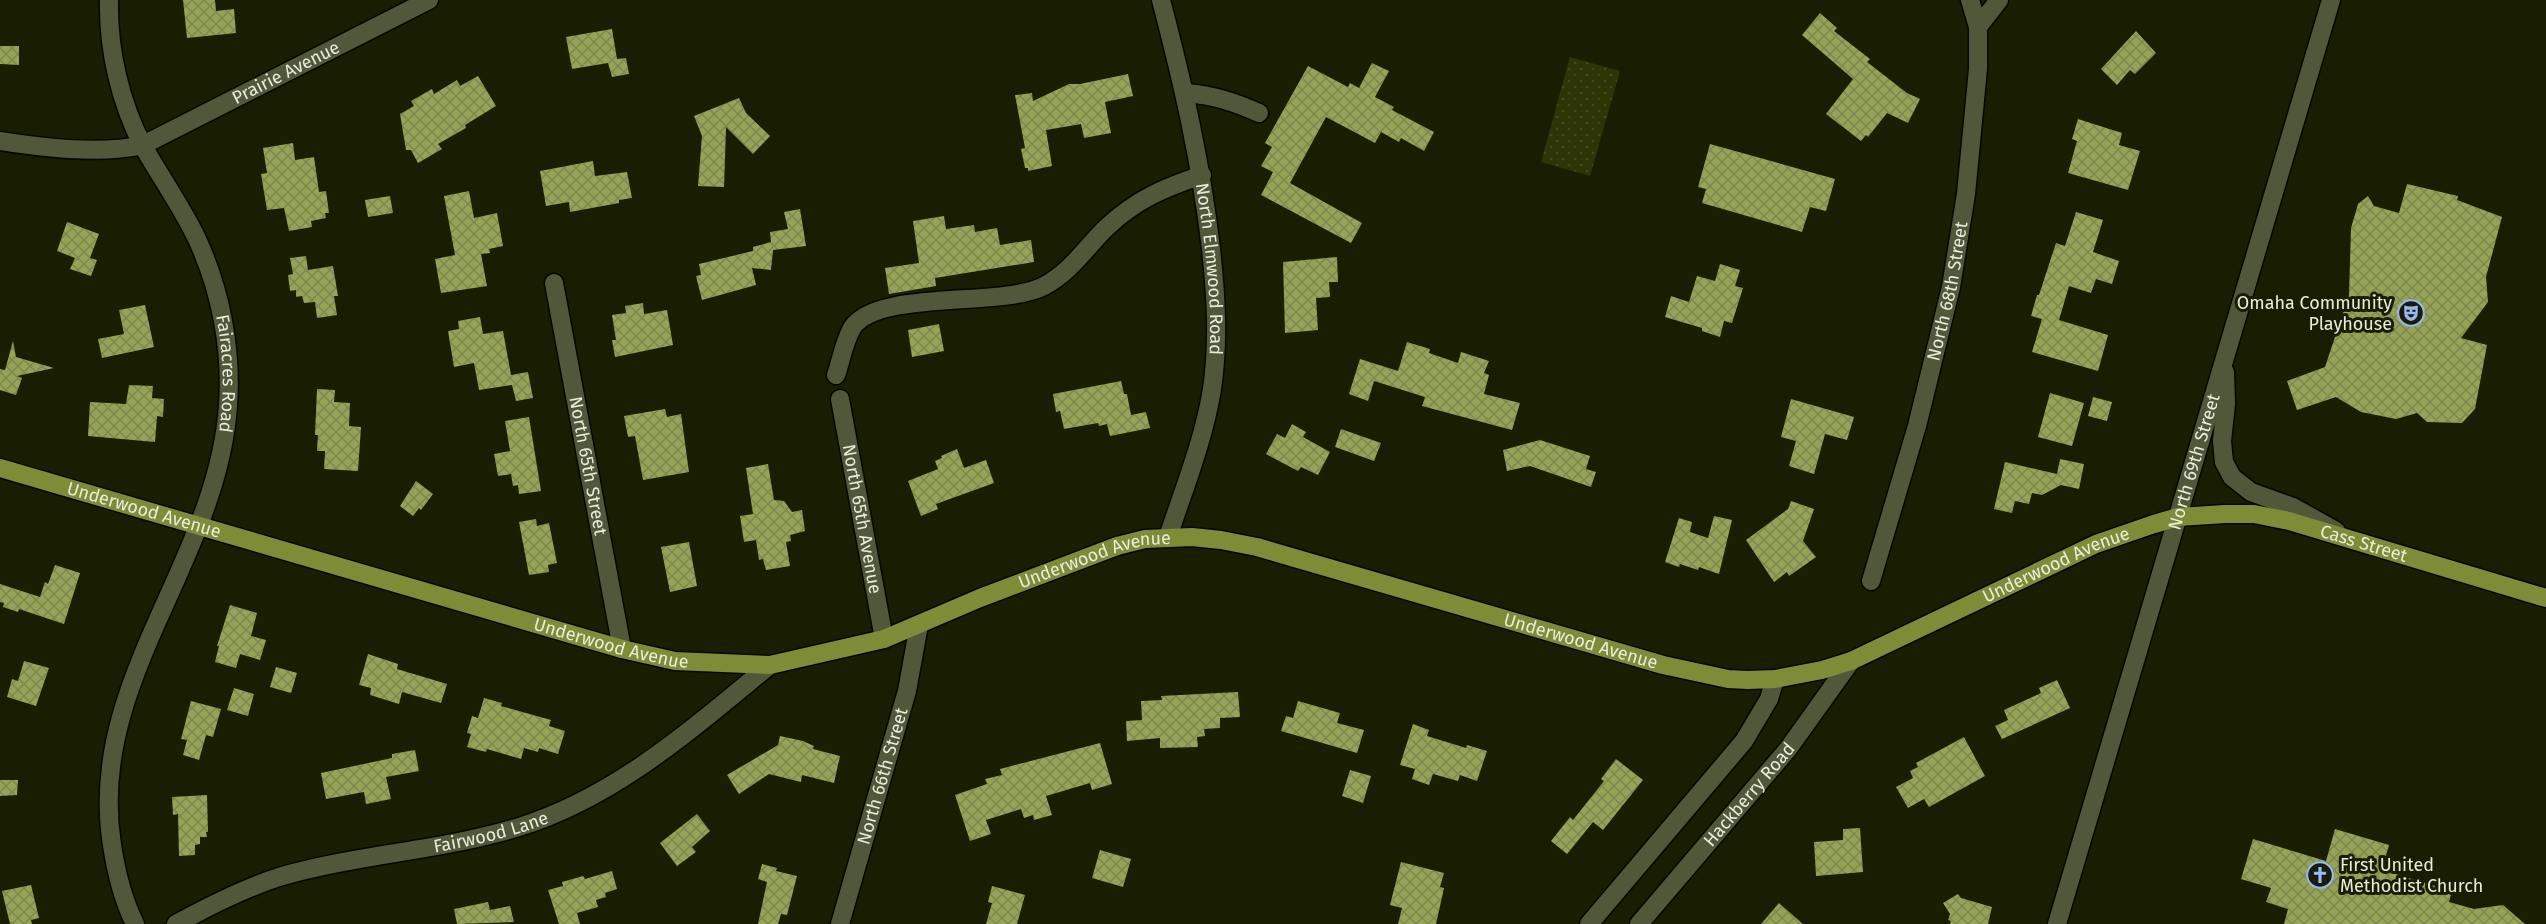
<svg xmlns="http://www.w3.org/2000/svg" width="2546" height="924" viewBox="0 0 2546 924" font-family="'Fira Sans',sans-serif">
  <style>
    .park { fill: url(#park-dots) }
    .building { fill: url(#building-cross-hatch) }
    .lines { fill: none; stroke-linecap: round; stroke-linejoin: round }
    .minor-casing { stroke: #050700; stroke-width: 21 }
    .major-casing { stroke: #050700; stroke-width: 21 }
    .minor { stroke: #51583a; stroke-width: 18 }
    .major { stroke: #7e8c38; stroke-width: 18 }
    .labels { text-anchor: middle; stroke-width: 6; stroke-linejoin: round; paint-order: stroke }
    .street-label { font-size: 18px; fill: #e8ecdb; stroke: #191e02 }
    .poi-label { font-size: 18px; fill: #e8ecdb; stroke: #191e02; text-anchor: end }
  </style>
  <defs>
    <pattern id="park-dots" width="8" height="8" patternUnits="userSpaceOnUse" patternTransform="scale(1.5)"><rect width="8" height="8" fill="#2d3405"/><path d="M2 2h.1M6 6h.1" fill="none" stroke="#41481d" stroke-width="1.8" stroke-linecap="round"/></pattern>
    <pattern id="building-cross-hatch" width="8" height="8" patternUnits="userSpaceOnUse" patternTransform="scale(1.5)"><rect width="8" height="8" fill="#94a355"/><path d="M0 0l8 8M0 8l8-8" fill="none" stroke="#7d874f"/></pattern>
  </defs>
  <rect width="100%" height="100%" fill="#191e02"/>
  <!-- park -->
  <path class="park" d="M1570 57 1620 71 1590 176 1541 162Z"/>
  <!-- building -->
  <g class="building">
    <path d="M183 0H215L216 11 234 9 236 33 187 38Z"/>
    <path d="M1820 13 1837 28 1834 31 1870 59 1867 62 1907 93 1920 99 1908 123 1887 113 1868 137 1866 135 1861 141 1826 114 1853 79 1802 35Z"/>
    <path d="M612 29 617 59 626 58 629 74 612 77 608 63 572 69 566 37Z"/>
    <path d="M2136 31 2156 53 2135 74 2130 70 2117 85 2101 69Z"/>
    <path d="M0 46H19V65L0 64Z"/>
    <path d="M1372 63 1389 71 1375 97 1394 107 1392 110 1434 132 1424 151 1401 138 1399 142 1381 132 1375 143 1326 117 1290 183 1362 223 1351 243 1261 195 1273 172 1261 166 1272 147 1265 143 1308 66 1348 87 1350 83 1359 88Z"/>
    <path d="M1128 74 1133 96 1105 102 1111 133 1084 138 1081 124 1046 130 1052 166 1028 171V168H1025L1021 149 1025 148 1015 95 1032 93 1033 101 1069 84H1080Z"/>
    <path d="M478 76 496 106 465 125 466 128 438 144 442 149 418 163 411 150H406L400 114 414 106 411 101 432 89 434 94 457 80 460 86Z"/>
    <path d="M739 98 746 113 770 136 753 154 726 127 724 187 698 186 702 136 694 116Z"/>
    <path d="M2078 119 2122 133 2119 145 2140 151 2128 190 2068 173 2077 141 2072 139Z"/>
    <path d="M293 143 295 160 314 157 319 192 326 191 329 213H325L326 218 311 221 312 227 289 231 284 208 267 210 261 174 267 173 263 148Z"/>
    <path d="M1710 144 1835 179 1826 211 1810 207 1802 232 1702 203 1706 189 1698 187Z"/>
    <path d="M593 161 595 176 627 172 632 198 619 200V203L570 212 569 202 546 206 540 171Z"/>
    <path d="M2407 184 2458 196 2457 200 2502 217 2486 277 2488 302 2461 338 2487 345 2475 409 2462 423 2427 422 2417 413 2396 419 2361 412 2336 397 2297 410 2287 381 2325 367 2349 295 2351 228 2358 204 2368 196 2374 206 2399 213Z"/>
    <path d="M469 191 474 218 497 213 503 246 489 249 490 253 481 254 487 286 441 293 435 259 455 255 444 196Z"/>
    <path d="M390 196 393 213 368 217 365 200Z"/>
    <path d="M800 209 806 246 773 250 771 270 752 268 756 285 702 300 696 276 701 275 699 264 753 251V247L771 242 770 232 788 229 784 212Z"/>
    <path d="M2076 212 2103 220 2093 252 2119 261 2112 284 2096 279 2091 293 2069 286 2059 320 2108 335 2098 371 2032 352 2042 319 2031 316 2037 295H2039L2056 243 2065 246Z"/>
    <path d="M944 216 946 229 974 225 975 232 997 228 1000 245 1031 240 1034 262 935 278 936 286 889 294 885 268 919 263 913 221Z"/>
    <path d="M67 222 99 234 90 258 97 260 91 276 70 269 75 258 57 251Z"/>
    <path d="M306 256 308 270 333 266 338 296H334L337 315 317 318 315 302 304 303 302 296 296 297V290L290 291 288 275 293 274 290 258Z"/>
    <path d="M1337 257 1338 282H1329L1330 297 1316 298 1318 330 1285 333 1283 262Z"/>
    <path d="M1720 264 1740 270 1735 286 1743 288 1732 323 1724 321 1720 337 1702 331V328L1665 317 1671 296 1689 302 1697 276 1715 281Z"/>
    <path d="M643 303 644 314 667 310 673 345 615 357 612 340H616L612 315 626 313 625 306Z"/>
    <path d="M145 305 154 347 102 358 98 339 124 334 119 310Z"/>
    <path d="M480 317 483 334 503 331 511 375 528 372 533 398 516 401 512 385 479 390 474 363 454 367 448 331 459 329 458 321Z"/>
    <path d="M939 324 944 351 912 357 908 330Z"/>
    <path d="M13 341 16 357 54 368 17 376 22 378 16 395 0 390V369L5 370Z"/>
    <path d="M1407 342 1430 349 1429 353 1458 363 1461 352 1489 361 1484 373 1489 375 1484 394 1520 403 1512 430 1422 406 1425 397 1374 381 1368 401 1349 394 1360 359 1398 371Z"/>
    <path d="M1121 381 1124 394H1127L1131 415 1146 412 1150 428 1110 436 1107 424 1099 426 1098 423 1064 429 1060 411 1056 412 1053 394Z"/>
    <path d="M129 385 153 386 152 398 164 399 163 417 157 416 155 442 88 436 90 402 126 404Z"/>
    <path d="M317 389 335 390 334 402 350 403 349 426 361 427 358 471 324 469 325 451H317L318 435H315Z"/>
    <path d="M2050 393 2084 403 2072 446 2038 437Z"/>
    <path d="M2093 397 2112 402 2107 421 2088 416Z"/>
    <path d="M1791 399 1854 417 1847 440 1825 434 1814 474 1789 466 1796 441 1781 437Z"/>
    <path d="M665 409 667 417 681 414 689 472 643 480 635 436 628 437 624 416Z"/>
    <path d="M529 417 541 491 519 494 518 485 513 486 511 474 498 476 494 454 510 451 505 421Z"/>
    <path d="M1292 424 1306 432 1303 437 1330 452 1318 475 1301 467 1298 471 1266 454 1277 434 1285 438Z"/>
    <path d="M1341 429 1381 443 1374 461 1335 447Z"/>
    <path d="M1540 440 1590 456 1586 469 1596 472 1591 487 1530 466 1507 471 1503 450Z"/>
    <path d="M957 449 964 468 986 460 994 483 936 504 938 509 921 516 908 481 938 469 935 461 942 458 941 456Z"/>
    <path d="M2060 459 2084 464 2079 489 2061 485 2042 495 2032 493 2029 504 2015 501 2012 513 1994 509 2005 462 2057 474Z"/>
    <path d="M768 464 774 500 784 501 792 512 802 510 805 531 790 535 791 541 786 542 790 566 766 570 763 559 759 560 756 540 744 542 740 516 753 514 746 468Z"/>
    <path d="M416 481 433 494 421 510 419 508 413 516 400 506Z"/>
    <path d="M1791 501 1814 509 1803 541 1816 557 1789 576 1787 572 1774 582 1746 540 1788 509Z"/>
    <path d="M1714 516 1732 520 1719 574 1699 567 1698 570 1680 564 1679 567 1665 562 1679 518 1692 522 1690 532 1708 538Z"/>
    <path d="M536 519 537 526 549 523 557 563 548 565 549 572 529 575 519 522Z"/>
    <path d="M689 542 697 586 670 592 661 547Z"/>
    <path d="M55 565 80 573 64 624 19 609 18 612 3 607 4 603 0 602V584L40 597 45 582 48 584Z"/>
    <path d="M230 605 257 613 251 636 266 640 260 660 240 654 236 668 215 662 219 646H217Z"/>
    <path d="M368 654 398 664 397 669 447 684 441 703 402 692 399 704 370 695 371 688 359 685Z"/>
    <path d="M24 661 49 668 36 706 7 697 12 679 18 681Z"/>
    <path d="M276 667 297 673 291 693 270 687Z"/>
    <path d="M2057 680 2070 708 2002 739 1995 726 2008 720 2004 710 2041 693 2039 688Z"/>
    <path d="M234 688 254 694 248 716 227 710Z"/>
    <path d="M1238 692 1240 717 1220 718V728L1204 729 1205 736 1197 737 1198 747 1160 748V738L1127 741 1126 721 1142 720 1141 701 1162 700 1161 696Z"/>
    <path d="M484 698 502 703 501 706 551 720 549 726 565 731 558 754 539 748 538 752 524 748 521 759 487 749 486 752 467 747 471 734 467 733 472 716 478 718Z"/>
    <path d="M191 701 221 709 213 737 206 735 199 760 183 755 187 740 181 739Z"/>
    <path d="M1298 701 1340 713 1337 723 1364 730 1357 753 1281 731 1286 716 1293 718Z"/>
    <path d="M1413 724 1429 730 1427 736 1466 748 1467 745 1487 751 1477 781 1460 775 1458 781 1433 774 1429 785 1412 779 1415 769 1400 765Z"/>
    <path d="M780 736 803 741 814 746 813 749 840 756 834 783 802 775 801 782 769 774 739 794 727 775 778 745Z"/>
    <path d="M1964 737 1985 776 1929 807 1924 799 1908 808 1896 787 1913 778 1910 771 1918 767 1916 763Z"/>
    <path d="M1100 743 1112 784 1092 790 1090 783 1046 796 1052 815 1034 820 1033 815 1024 818 1021 809 986 820 991 834 970 841 955 795 987 784 985 779 1002 775 1000 769Z"/>
    <path d="M415 750 419 771 386 777 391 799 366 804 364 792 326 799 321 773 392 758V754Z"/>
    <path d="M1616 759 1643 780 1603 830 1593 822 1567 854 1551 841 1570 817 1573 820 1604 781 1601 779Z"/>
    <path d="M1350 770 1371 776 1363 803 1342 796Z"/>
    <path d="M0 780H18L17 795 0 796Z"/>
    <path d="M207 795 208 832H206L207 837H200V844L195 845V855L179 856 178 814 173 815 172 797Z"/>
    <path d="M697 814 710 831 692 847 696 852 677 866 660 843Z"/>
    <path d="M1860 828 1863 872 1816 876 1814 842 1843 840V829Z"/>
    <path d="M2335 829 2389 845 2382 870 2452 891 2449 902 2474 909 2503 905 2525 924H2284L2288 909 2266 902 2271 888 2241 879 2253 839 2326 861Z"/>
    <path d="M1100 850 1131 859 1123 887 1092 878Z"/>
    <path d="M1401 862 1444 873 1440 887 1444 888 1436 924H1398L1402 908 1390 905Z"/>
    <path d="M762 864 777 868 776 871 797 876 787 915 781 914 778 924H758L767 882 758 879Z"/>
    <path d="M612 871 617 889 605 893 606 897 596 900 598 907 577 913 580 924H559L548 890 563 886 562 882 583 876 585 879Z"/>
    <path d="M31 885 39 918 31 920 32 924H10L2 891Z"/>
    <path d="M992 886 1025 895 1017 924H986L992 903 988 902Z"/>
    <path d="M1958 894 1961 898 1992 907 1988 924H1950L1951 921 1948 920 1950 914 1943 903Z"/>
    <path d="M488 902 490 910 510 906 514 922 457 924 454 909Z"/>
    <path d="M1779 903 1803 924H1761Z"/>
  </g>
  <g class="lines">
    <!-- minor casing -->
    <g class="minor-casing">
      <g id="minor">
        <path id="s1" d="M109 0C108 50 120 102 143 146 161 178 182 207 197 239 221 291 232 350 228 406 217 563 86 683 112 845 116 871 123 900 135 924"/>
        <path id="s2" d="M1161 0C1183 84 1201 162 1211 249 1216 295 1219 342 1212 389 1204 439 1184 489 1168 537"/>
        <path d="M1978 27 1999 0"/>
        <path d="M1186 93C1213 95 1234 102 1259 113"/>
        <path id="s3" d="M0 141C43 148 100 155 143 145L429 0"/>
        <path id="s4" d="M554 283 622 649"/>
        <path d="M2225 372 2226 404 2222 441 2224 462 2232 477 2251 492 2293 507 2336 531"/>
        <path d="M836 375C841 361 844 342 852 328 877 289 1002 308 1044 286 1071 272 1086 247 1107 227 1137 199 1164 188 1202 175"/>
        <path id="s5" d="M840 399 884 639"/>
        <path id="s6" d="M1871 581 1917 426 1951 287 1966 194 1978 69V27L1970 0"/>
        <path id="s7" d="M176 924C209 906 242 889 279 877 358 854 441 851 519 827 616 797 693 728 770 665"/>
        <path id="s8" d="M840 924 907 691 919 625"/>
        <path d="M1589 924 1744 741 1769 699 1775 679"/>
        <path id="s9" d="M1639 924 1788 749 1851 661"/>
        <path id="s10" d="M2057 924 2331 0"/>
      </g>
    </g>
    <!-- major casing -->
    <g class="major-casing">
      <g id="major">
        <path id="s11" d="M0 468 622 649 675 661 770 665 884 639 980 598 1117 546 1145 539 1192 537 1221 540 1257 547 1663 665 1728 679 1748 680 1775 679 1822 670 1851 661 2096 544 2154 524 2178 517 2225 514H2254L2289 521 2546 598"/>
      </g>
    </g>
    <!-- minor -->
    <use href="#minor" class="minor"/>
    <!-- major -->
    <use href="#major" class="major"/>
  </g>
  <!-- icons -->
  <defs>
    <g id="theatre-ring" transform="scale(1.35)"><circle r="9.5" fill="#191e02" stroke="#99b5fd" stroke-width="1.5"/><path d="M-5-5.5Q0-4 5-5.5V0Q5 5 0 6Q-5 5-5 0ZM-3.3-2.5H-1v1.5H-3.3ZM1-2.5H3.3v1.5H1ZM-2.8 1Q0 5.5 2.8 1Z" fill="#99b5fd"/></g>
    <g id="church-ring" transform="scale(1.35)"><circle r="9.5" fill="#191e02" stroke="#99b5fd" stroke-width="1.5"/><path d="M-1.2-6h2.4v3.5h3.3v2.4h-3.3V6h-2.4V-.1h-3.3v-2.4h3.3Z" fill="#99b5fd"/></g>
  </defs>
  <g fill-rule="evenodd">
    <use href="#theatre-ring" x="2411" y="313"/>
    <use href="#church-ring" x="2320" y="875"/>
  </g>
  <g class="labels">
    <!-- street labels -->
    <g class="street-label">
      <text dy="6" stroke="none"><textPath href="#s3" startOffset="304">Prairie Avenue</textPath></text>
      <text dy="6" stroke="none"><textPath href="#s2" startOffset="274">North Elmwood Road</textPath></text>
      <text dy="6" stroke="none"><textPath href="#s6" startOffset="300">North 68th Street</textPath></text>
      <text dy="6" stroke="none"><textPath href="#s1" startOffset="398">Fairacres Road</textPath></text>
      <text dy="6" stroke="none"><textPath href="#s10" startOffset="482">North 69th Street</textPath></text>
      <text dy="6" stroke="none"><textPath href="#s4" startOffset="186">North 65th Street</textPath></text>
      <text dy="6" stroke="none"><textPath href="#s11" startOffset="150">Underwood Avenue</textPath></text>
      <text dy="6" stroke="none"><textPath href="#s5" startOffset="122">North 65th Avenue</textPath></text>
      <text dy="6" stroke="none"><textPath href="#s11" startOffset="2469">Cass Street</textPath></text>
      <text dy="6" stroke="none"><textPath href="#s11" startOffset="1140">Underwood Avenue</textPath></text>
      <text dy="6" stroke="none"><textPath href="#s11" startOffset="2148">Underwood Avenue</textPath></text>
      <text dy="6" stroke="none"><textPath href="#s11" startOffset="636">Underwood Avenue</textPath></text>
      <text dy="6" stroke="none"><textPath href="#s11" startOffset="1644">Underwood Avenue</textPath></text>
      <text dy="6" stroke="none"><textPath href="#s8" startOffset="154">North 66th Street</textPath></text>
      <text dy="6" stroke="none"><textPath href="#s9" startOffset="170">Hackberry Road</textPath></text>
      <text dy="6" stroke="none"><textPath href="#s7" startOffset="330">Fairwood Lane</textPath></text>
    </g>
    <!-- poi labels -->
    <g class="poi-label">
      <text x="2392" y="309">Omaha Community<tspan x="2392" dy="21">Playhouse</tspan></text>
      <text x="2340" y="871" text-anchor="start">First United<tspan x="2340" dy="21">Methodist Church</tspan></text>
    </g>
  </g>
</svg>
